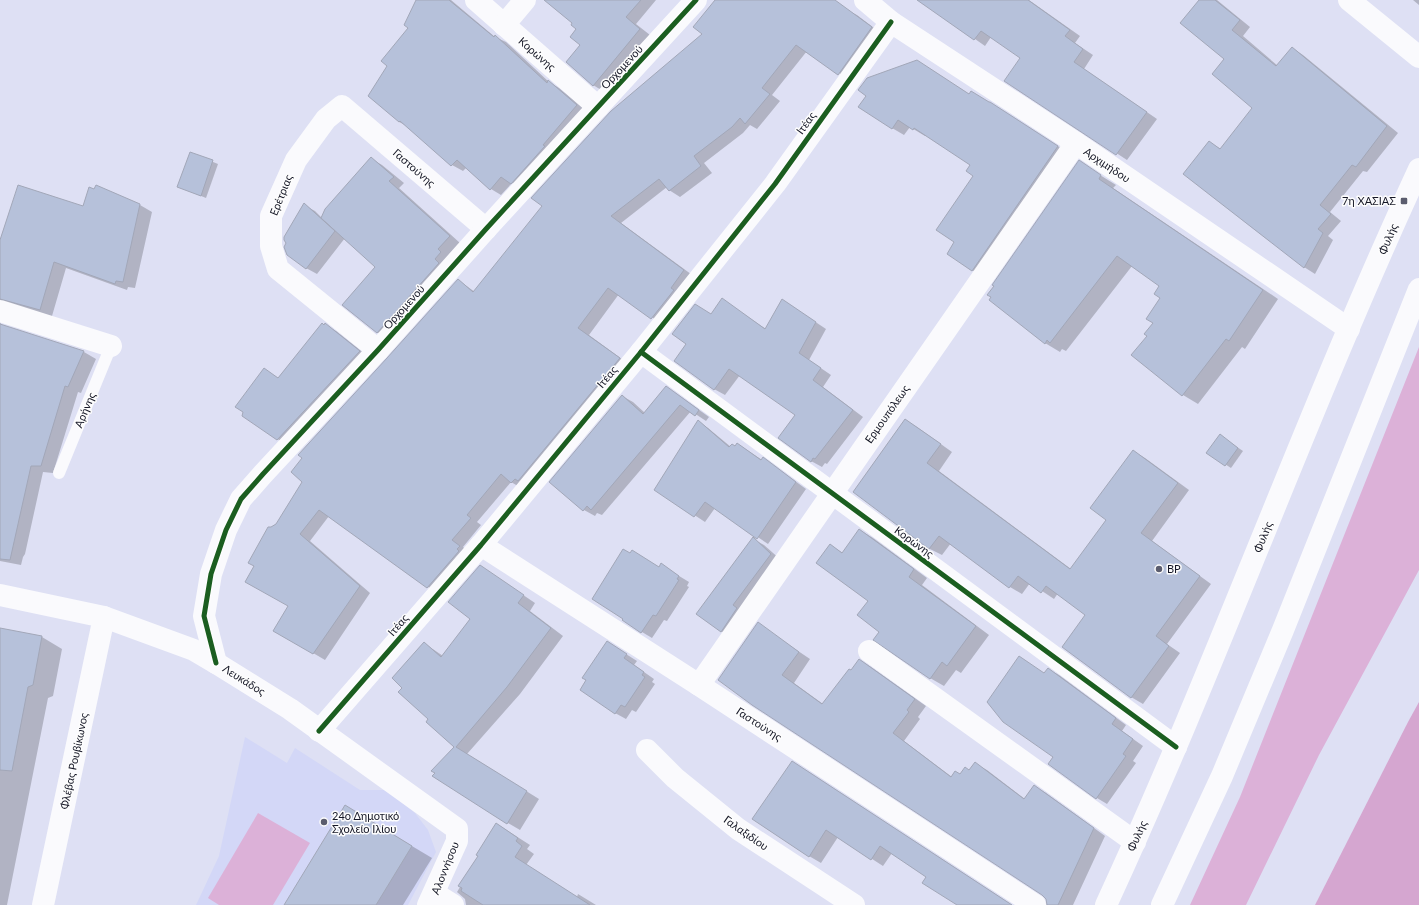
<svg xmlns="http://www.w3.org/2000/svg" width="1419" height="905" viewBox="0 0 1419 905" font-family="Lato,sans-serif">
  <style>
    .built { fill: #d3d7f7 }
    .green { fill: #dcb1d8 }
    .forest { fill: #d5a6d0 }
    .shadow { fill: #0003 }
    .building { fill: #b6c1da; stroke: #a2a7b8 }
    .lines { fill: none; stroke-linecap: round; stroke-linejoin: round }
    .lane { stroke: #fafafd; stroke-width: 12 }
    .street { stroke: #fafafd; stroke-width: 22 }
    .primary { stroke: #fafafd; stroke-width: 22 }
    .cycleway-casing { stroke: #fdfdfd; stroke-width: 8 }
    .cycleway { stroke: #1b5e20; stroke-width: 5 }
    .poi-dot { fill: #5b5d6e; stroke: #fdfdfd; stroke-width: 1.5 }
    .labels { text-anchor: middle; stroke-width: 3; stroke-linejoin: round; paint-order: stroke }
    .street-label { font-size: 11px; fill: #151726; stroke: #fdfdfd }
    .poi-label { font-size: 11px; fill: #151726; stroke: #fdfdfd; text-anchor: start }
  </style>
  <rect width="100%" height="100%" fill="#dee0f4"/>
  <!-- built -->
  <path class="built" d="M245 737 287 763 295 748 360 790H386L415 813 428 830 436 852 408 905H196L219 856Z"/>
  <!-- green -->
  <g class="green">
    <path d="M1419 347V570L1319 755 1246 905H1190L1240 797Z"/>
    <path d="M258 813 310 843 273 905H219L208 898Z"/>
  </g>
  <!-- forest -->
  <path class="forest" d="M1419 702V905H1315L1408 722Z"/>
  <!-- shadow -->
  <g class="shadow">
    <path d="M417 0H451L495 37 506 42 549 82 559 88 587 111 522 189 512 183 501 195 491 189 467 167 463 171 452 165 409 127 399 122 388 66 410 28Z"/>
    <path d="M547 0H656L636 24 650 35 603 91 593 85 578 29 573 23Z"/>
    <path d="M716 0H825L857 15 882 34 849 80 807 51 772 95 780 101 757 129 750 125 743 133 704 163 712 173 680 197 669 190 667 187 621 223 695 277 663 325 619 294 589 335 630 365 523 489 511 482 477 522 481 525 463 547 470 553 439 593 428 587 329 516 310 541 370 593 325 660 274 630 289 606 276 525 458 280 475 292 703 34Z"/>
    <path d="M943 0H1029L1080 36 1075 43 1093 55 1084 69 1157 119 1127 160 1006 81 1022 58 991 37 985 46 938 13Z"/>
    <path d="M1200 0H1217L1250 27 1243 36 1278 66 1292 48 1303 55 1398 133 1367 172 1363 171 1330 212 1341 221 1328 236 1333 240 1315 274 1304 267 1184 174 1209 142 1221 149 1254 108 1226 59Z"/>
    <path d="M1413 0H1419V5Z"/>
    <path d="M917 61 970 95 990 103 1002 110 1070 154 984 277 972 270 956 242 974 175 971 165 926 135 925 136 910 127 904 135 892 128Z"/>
    <path d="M191 153 218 164 206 198 179 187Z"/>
    <path d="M372 159 382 165 404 183 399 188 460 243 388 338 377 332V267L345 238 317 274 306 268 304 205 315 211 322 218Z"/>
    <path d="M1079 162 1116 185 1113 188 1278 299 1245 349 1242 347 1198 404 1183 395 1148 336 1155 323 1161 297V285L1132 266 1066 351 1062 349 1060 352 1045 343Z"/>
    <path d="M140 205 152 212 135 288 128 287 127 290 66 268 52 316 0 314V243L84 207Z"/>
    <path d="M723 300 766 329 793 307 826 329 809 360 831 375 823 387 863 417 827 464 825 463 822 467 811 461 796 415 740 375 725 395 714 389 711 315Z"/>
    <path d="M0 322 2 326 84 352 96 359 81 393 78 392 53 473 43 472 25 554 23 557 21 565 0 561Z"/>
    <path d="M325 325 336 331 370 358 288 446 243 416 275 376 278 378Z"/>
    <path d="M667 388 677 394 709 417 706 421 691 411 602 515 597 513 595 516 584 510 551 482 622 396 633 402 645 413Z"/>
    <path d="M905 420 917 427 952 452 939 471 1071 569 1108 520 1133 451 1145 458 1189 490 1152 541 1211 584 1167 644 1180 653 1143 704 1131 697 1087 614 1058 593 1054 599 1030 583 1022 594 1010 587 951 543 942 555 930 549 854 491Z"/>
    <path d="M698 422 708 428 731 447H736L738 444 762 460 763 459 773 465 806 489 768 544 715 508 705 522 655 489Z"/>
    <path d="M1225 439 1243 451 1231 468 1208 453Z"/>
    <path d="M860 530 873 538 927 578 922 585 989 635 961 673 956 670 944 686 930 678 880 632 869 600 830 545 843 553Z"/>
    <path d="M753 539 764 545 781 560 732 637 721 631Z"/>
    <path d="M631 554 659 568 661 565 689 582 687 586 689 587 667 621 664 620 652 638 642 632Z"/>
    <path d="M480 566 535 603 530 611 563 636 520 694 467 754 539 799 520 830 508 823 455 747 429 719 404 687 424 643 443 656 471 618Z"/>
    <path d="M758 624 810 659 794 683 823 704 860 660 871 667 926 706 918 717 920 719 904 741 952 777 961 775 970 771 975 764 987 770 1025 799 1034 786 1046 793 1105 836 1073 905H1048L1047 899 1043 894 752 704Z"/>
    <path d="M0 629 42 637 62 649 53 696 48 698 7 905H0Z"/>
    <path d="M618 649 637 661 634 665 654 679 652 682 655 684 636 712 632 710 626 719 615 713Z"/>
    <path d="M1048 669 1059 675 1126 725 1122 731 1143 746 1133 761 1136 763 1107 804 1097 798 1050 764 1055 757 1045 674Z"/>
    <path d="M804 769 1012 905H959L927 876 892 853 883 866 838 837 821 863 809 856Z"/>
    <path d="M365 818 432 858 403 905H285Z"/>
    <path d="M497 824 530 845 527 849 534 854 526 865 577 897 578 894 596 905H466L465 899 457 892 479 856Z"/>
  </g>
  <!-- building -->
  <g class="building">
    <path d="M416 0H449L494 37 495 35 547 83 548 80 577 105 543 145 545 146 511 184 501 177 490 190 457 160 451 166 400 121 399 122 368 96 387 66 381 61 408 28 404 25Z"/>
    <path d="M544 0H641L626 17 640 29 593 86 566 62 580 45 570 37 576 29 571 25 572 23Z"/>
    <path d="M715 0H835L872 27 838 75 796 45 762 88 770 94 745 124 740 118 732 127 694 156 701 166 669 191 659 179 611 216 684 270 671 288 674 290 651 319 608 288 578 328 620 358 518 481 515 479 511 483 501 474 467 515 471 518 452 540 460 546 457 549 459 551 427 588 319 510 300 534 360 586 313 654 273 631 288 606 245 582 254 566 248 563 268 527H271L276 524 302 482 291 472 302 458 298 455 387 358 458 279 473 292 542 206 531 198 611 111 702 34 693 27Z"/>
    <path d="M917 0H1028L1070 30 1065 36 1083 49 1074 62 1147 112 1116 155 1004 81 1020 58 981 31 974 40Z"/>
    <path d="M1199 0H1215L1240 20 1232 30 1276 66 1292 47 1387 126 1356 167 1352 165 1320 205 1331 214 1318 229 1323 233 1304 268 1183 174 1209 141 1220 149 1252 108 1212 74 1224 59 1180 23Z"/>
    <path d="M917 60 969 94 971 91 989 102H990L1058 146 972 271 947 254 954 242 936 230 973 176 966 171 970 165 914 128 913 130 898 120 892 129 858 107 866 96 858 90 867 78Z"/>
    <path d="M190 152 213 160 201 196 177 187Z"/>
    <path d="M371 157 394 177 389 181 450 236 438 249 441 252 435 259 439 263 377 333 342 305 375 267 321 218 325 209Z"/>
    <path d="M1079 160 1101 175 1099 179 1263 290 1229 341 1226 339 1182 396 1131 355 1147 336 1144 334 1153 323 1146 319 1160 298 1154 294 1159 286 1117 256 1050 343 1047 340 1045 344 989 300 991 297 987 295 994 286 992 285Z"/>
    <path d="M18 185 83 206 89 187 94 189 96 185 140 204 123 282 116 281 115 284 54 262 40 310 0 299V240Z"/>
    <path d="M304 203 335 231 306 269 287 255 284 247 286 243 284 240V237Z"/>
    <path d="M722 298 765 329 782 299 816 322 799 353 821 368 813 380 853 410 815 459 813 458 811 462 778 438 795 415 729 369 714 390 674 361 686 344 672 334 695 304 711 314Z"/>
    <path d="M322 323 324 325 325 323 360 351 277 440 242 416 243 412 235 407 264 368 278 378Z"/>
    <path d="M0 324 84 351 68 387 65 386 41 466H31L10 560 0 559Z"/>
    <path d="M666 386 699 410 695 416 680 405 591 510 587 506 583 511 549 482 622 395 643 414Z"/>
    <path d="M905 419 941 444 927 463 1070 569 1106 520 1090 508 1133 450 1178 483 1141 533 1200 576 1156 636 1169 646 1131 698 1062 647 1085 615 1046 586 1041 593 1018 576 1009 588 939 536 929 549 853 492Z"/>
    <path d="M698 420 729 447 732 444 735 446 737 443 761 460 763 457 796 482 757 539 705 502 694 517 654 490Z"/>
    <path d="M1220 434 1238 448 1225 466 1206 453Z"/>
    <path d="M859 529 914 569 909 577 976 626 947 666 942 662 930 679 873 640 879 632 857 615 868 601 816 563 830 544 842 553Z"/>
    <path d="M753 537 771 554 733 605 737 608 721 632 696 614Z"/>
    <path d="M623 549 630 553 632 550 659 567 661 563 679 576 677 579 679 580 656 616 653 615 641 633 622 620 623 619 592 599Z"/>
    <path d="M480 565 524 595 518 603 551 628 507 687 456 747 527 791 507 824 432 776 435 773 431 771 454 747 426 722 428 719 398 692 402 688 392 678 424 642 441 657 470 619 448 602Z"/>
    <path d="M758 622 799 652 782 675 822 704 849 669 851 670 859 659 915 699 907 710 909 712 893 733 951 777 955 771 960 774 965 767 969 770 975 762 1024 799 1034 785 1094 828 1058 905H1047L1046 899 1042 895 752 705 718 680Z"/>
    <path d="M0 628 42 636 33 685 28 687 12 771 0 770Z"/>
    <path d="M607 641 627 654 624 658 644 672 642 675 645 677 625 707 621 705 615 714 580 690 586 680 582 678Z"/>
    <path d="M1019 656 1044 673 1048 668 1116 718 1112 724 1133 739 1123 754 1126 756 1096 799 1048 764 1053 757 1003 722 987 702Z"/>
    <path d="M792 761 1012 905H957L922 883 926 877 880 846 871 860 826 830 809 857 752 819Z"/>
    <path d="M345 805 412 846 376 905H284Z"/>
    <path d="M496 823 518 838 516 841 522 846 515 857 590 905H483L461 891 462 888 458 886 478 856 476 855Z"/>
  </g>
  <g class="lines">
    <!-- lane -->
    <path class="lane" d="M59 473 111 346"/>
    <!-- street -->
    <g class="street">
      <path d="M476 0 598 107"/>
      <path d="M865 0 891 22 1076 143 1349 329"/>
      <path d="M1349 0 1419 57"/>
      <path d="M504 25 525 0"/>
      <path d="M0 311 111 346"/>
      <path d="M378 350 278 269 271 246V216L296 160 326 119 342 106 486 229"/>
      <path d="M641 352 1176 747"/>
      <path d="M481 545 699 685 1035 905"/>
      <path d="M0 595 104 617 194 650 216 663 290 709 457 829V841L428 905"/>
      <path d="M869 651 1135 842"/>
      <path d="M216 663 204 616 211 574 226 530 241 499 263 474 378 350 486 229 696 0"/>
      <path d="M699 685 1076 143"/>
      <path d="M319 731 481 545 641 352 775 184 891 22"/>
      <path d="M647 750 675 778 738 829 854 905"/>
      <path d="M434 893 453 905"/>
      <path d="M43 905 104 617"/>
    </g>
    <!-- primary -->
    <g class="primary">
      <path d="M1106 905C1218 663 1307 411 1419 169"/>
      <path d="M1162 905 1222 776 1283 630 1419 289"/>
    </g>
    <!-- cycleway casing -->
    <g class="cycleway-casing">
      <g id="cycleway">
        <path d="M641 352 1176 747"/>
        <path d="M216 663 204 616 211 574 226 530 241 499 263 474 378 350 486 229 696 0"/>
        <path d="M319 731 481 545 641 352 775 184 891 22"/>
      </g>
    </g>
    <!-- cycleway -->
    <use href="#cycleway" class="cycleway"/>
  </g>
  <!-- markers -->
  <g class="poi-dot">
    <rect x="1400" y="197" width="8" height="8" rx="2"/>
    <circle cx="1159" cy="569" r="4"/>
    <circle cx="324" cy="822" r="4"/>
  </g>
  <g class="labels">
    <!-- street labels -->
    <g class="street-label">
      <text transform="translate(537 54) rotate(41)" y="4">Κορώνης</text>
      <text transform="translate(622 67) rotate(-47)" y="4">Ορχομενού</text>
      <text transform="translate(806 123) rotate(-54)" y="4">Ιτέας</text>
      <text transform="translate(1107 165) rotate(34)" y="4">Αρχιμήδου</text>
      <text transform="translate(414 168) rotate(41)" y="4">Γαστούνης</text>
      <text transform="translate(281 195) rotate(-68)" y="4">Ερέτριας</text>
      <text transform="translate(1388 239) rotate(-67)" y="4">Φυλής</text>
      <text transform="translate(404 307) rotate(-48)" y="4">Ορχομενού</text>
      <text transform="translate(607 377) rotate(-50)" y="4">Ιτέας</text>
      <text transform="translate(85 410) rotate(-67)" y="4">Αρήνης</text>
      <text transform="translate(887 414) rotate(-55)" y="4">Ερμουπόλεως</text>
      <text transform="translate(1263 537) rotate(-68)" y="4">Φυλής</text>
      <text transform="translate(914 542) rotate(36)" y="4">Κορώνης</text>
      <text transform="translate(398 625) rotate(-49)" y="4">Ιτέας</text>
      <text transform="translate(244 680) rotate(32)" y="4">Λευκάδος</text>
      <text transform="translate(759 724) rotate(33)" y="4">Γαστούνης</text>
      <text transform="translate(74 761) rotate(-78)" y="4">Φλέβας Ρουβίκωνος</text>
      <text transform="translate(746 833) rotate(35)" y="4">Γαλαξιδίου</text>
      <text transform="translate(1137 836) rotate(-66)" y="4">Φυλής</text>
      <text transform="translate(445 868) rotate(-68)" y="4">Αλοννήσου</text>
    </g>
    <!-- poi labels -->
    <g class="poi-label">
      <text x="1396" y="205" text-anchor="end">7η ΧΑΣΙΑΣ</text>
      <text x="1167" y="573">BP</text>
      <text x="332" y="820">24ο Δημοτικό<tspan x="332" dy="13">Σχολείο Ιλίου</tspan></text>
    </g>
  </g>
</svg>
